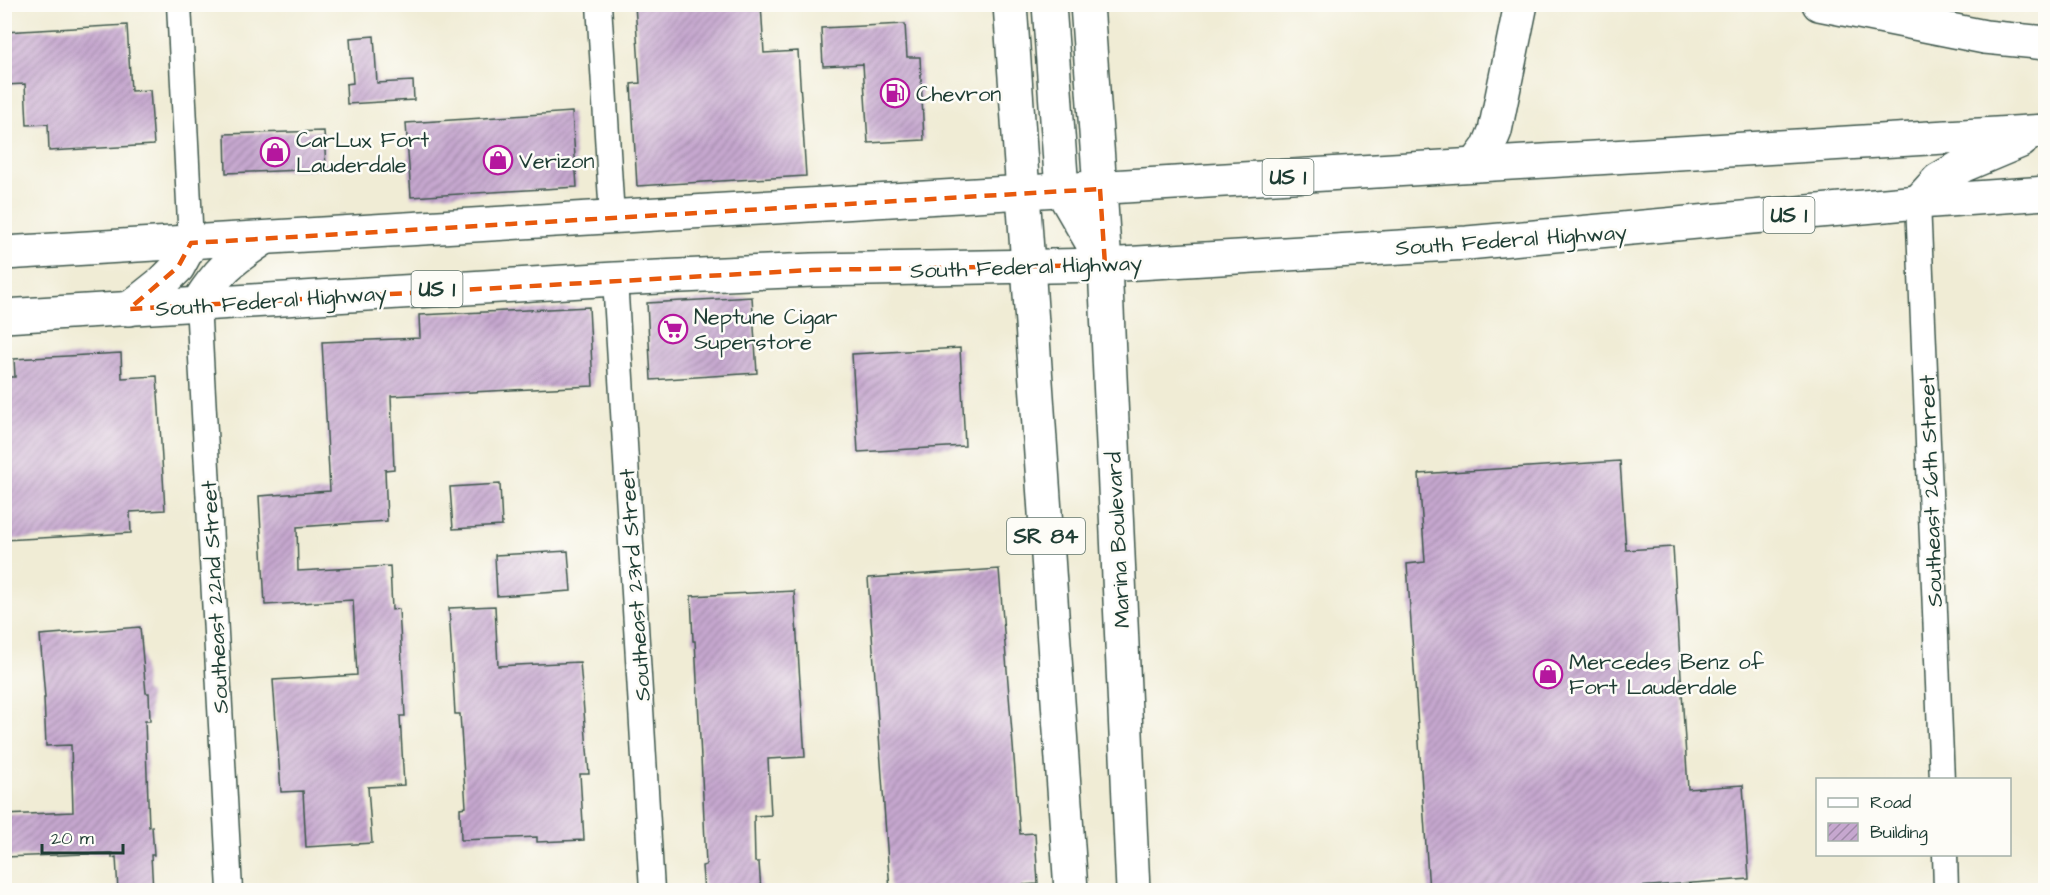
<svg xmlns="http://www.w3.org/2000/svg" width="2050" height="895" viewBox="0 0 2050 895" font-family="'Architects Daughter',sans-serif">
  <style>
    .building { fill: url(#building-hatch) }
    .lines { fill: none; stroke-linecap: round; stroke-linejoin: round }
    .street-casing { stroke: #3e574c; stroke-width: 27 }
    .secondary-casing { stroke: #3e574c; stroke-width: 36 }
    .primary-casing { stroke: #3e574c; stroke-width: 36 }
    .street { stroke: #fff; stroke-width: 24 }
    .secondary { stroke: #fff; stroke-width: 33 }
    .primary { stroke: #fff; stroke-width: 33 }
    .marked { fill: none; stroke: #e8590c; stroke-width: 4.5; stroke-dasharray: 12 8; stroke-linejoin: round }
    .labels { text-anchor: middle; stroke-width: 5; stroke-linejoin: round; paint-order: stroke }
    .shield { fill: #fdfcf7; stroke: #62766e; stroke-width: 1.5 }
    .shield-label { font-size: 21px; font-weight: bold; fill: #1f3d34 }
    .poi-label { font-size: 22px; fill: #1f3d34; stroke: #fdfcf7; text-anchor: start }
    .street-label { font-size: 22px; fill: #1f3d34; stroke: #fdfcf7 }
  </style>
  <defs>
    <pattern id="building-hatch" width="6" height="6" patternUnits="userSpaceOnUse" patternTransform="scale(1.5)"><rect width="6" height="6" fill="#c6a7cf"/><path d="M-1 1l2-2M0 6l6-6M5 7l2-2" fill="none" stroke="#a089a9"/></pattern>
  </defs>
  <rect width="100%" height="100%" fill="#fdfcf7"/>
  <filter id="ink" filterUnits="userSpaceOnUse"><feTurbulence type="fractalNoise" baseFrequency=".0167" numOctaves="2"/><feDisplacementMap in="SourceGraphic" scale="12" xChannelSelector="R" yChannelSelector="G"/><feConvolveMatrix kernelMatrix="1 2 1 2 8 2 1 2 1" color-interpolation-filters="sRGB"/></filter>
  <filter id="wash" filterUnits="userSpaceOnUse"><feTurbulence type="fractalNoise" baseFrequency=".008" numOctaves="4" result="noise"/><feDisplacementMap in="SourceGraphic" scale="24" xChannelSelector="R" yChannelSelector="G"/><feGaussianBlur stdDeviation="1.35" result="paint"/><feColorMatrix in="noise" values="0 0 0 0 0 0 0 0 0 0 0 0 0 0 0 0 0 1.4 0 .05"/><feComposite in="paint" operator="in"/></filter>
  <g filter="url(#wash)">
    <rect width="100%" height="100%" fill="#f0ecd5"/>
    <g id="blocks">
      <!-- building -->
      <g class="building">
        <path d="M635 4H761L764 53 798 51 806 176 637 186 631 84 640 83Z"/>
        <path d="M905 24 907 57H920L924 140 868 143 863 64 823 66 821 28Z"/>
        <path d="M127 25 131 91 150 90 154 145 49 151 48 124 27 125 25 84 4 85V32Z"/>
        <path d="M374 36 377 83 413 81 414 100 347 104 346 84 353 83 350 38Z"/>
        <path d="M572 112 577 187 411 197 406 123Z"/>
        <path d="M324 131 326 169 226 173 225 134Z"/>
        <path d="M752 297 757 373 651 380 647 303Z"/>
        <path d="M589 307 593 386 391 396 394 469 385 470 387 521 297 527 298 571 390 566 392 610 399 609 405 716H400L404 785 368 787 372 843 306 847 303 791 281 792 273 680 357 675 353 600 265 605 259 496 330 491 322 342 420 338 419 315Z"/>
        <path d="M960 348 965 446 858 452 852 354Z"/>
        <path d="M121 353 122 378 157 376 165 510 130 512 131 533 4 540V377H15L14 359Z"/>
        <path d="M1620 461 1626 550 1673 547 1688 789 1743 785 1749 879 1580 891H1429L1407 564 1425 562 1419 474Z"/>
        <path d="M500 484 502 526 453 529 450 487Z"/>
        <path d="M568 551 571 591 497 596 495 555Z"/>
        <path d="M999 569 1020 834 1035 833 1038 884 1022 885V891H890L868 578Z"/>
        <path d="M794 591 805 757 768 759 771 815 754 816 755 862H759L761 891H704L702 866 706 865 703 797 695 641H693L691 596Z"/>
        <path d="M495 606 498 666 580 662 589 774H580L584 840 537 842V837L461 840 460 808 466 807 460 714H455L449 608Z"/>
        <path d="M140 627 146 693H149L150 721H145L149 827 152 826 154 855H151L153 891H118L116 857 112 858V853L4 857V815L73 812 71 745 46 746 44 698H45L40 635Z"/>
      </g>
    </g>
  </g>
  <g filter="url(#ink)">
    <use href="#blocks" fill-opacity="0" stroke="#3e574c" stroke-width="1.5"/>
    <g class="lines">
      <!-- street casing -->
      <g class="street-casing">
        <g id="street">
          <path d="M179 4 191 243"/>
          <path d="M599 4 612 217"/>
          <path d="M1918 202 1942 780"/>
          <path d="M615 279 652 890"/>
          <path d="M198 303 230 890"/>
          <path d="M1945 854 1946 890"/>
        </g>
      </g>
      <!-- secondary casing -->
      <g class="secondary-casing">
        <g id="secondary">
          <path d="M1010 4 1023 193"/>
          <path d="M1049 4 1062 191 1105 265"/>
          <path d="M1087 4 1100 189"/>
          <path d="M1819 4 1985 37 2046 43"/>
        </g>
      </g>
      <!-- primary casing -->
      <g class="primary-casing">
        <g id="primary">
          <path d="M1476 164 1488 148 1495 131 1521 4"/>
          <path d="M1100 189 1105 265 1133 890"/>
          <path d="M1023 193 1071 890"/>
          <path d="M1918 202 1938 180 1964 165 2021 141"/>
          <path d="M4 253 2046 131"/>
          <path d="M198 303C219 270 230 261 263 239"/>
          <path d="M129 309 164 281 178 267 191 243"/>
          <path d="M4 316 615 279 812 270 1105 265 1467 243 1918 202 2046 193"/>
        </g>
      </g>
      <!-- street -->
      <use href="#street" class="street"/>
      <!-- secondary -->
      <use href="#secondary" class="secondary"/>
      <!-- primary -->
      <use href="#primary" class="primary"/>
    </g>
  </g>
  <!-- marked area -->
  <path class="marked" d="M1100 189 1105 265 812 270 129 309 178 267 191 243Z"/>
  <!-- icons -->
  <defs>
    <g id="fuel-ring" transform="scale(1.5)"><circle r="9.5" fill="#fdfcf7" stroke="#b5179e" stroke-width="1.5"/><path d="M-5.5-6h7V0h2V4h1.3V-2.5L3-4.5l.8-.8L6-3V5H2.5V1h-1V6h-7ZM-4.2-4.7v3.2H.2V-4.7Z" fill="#b5179e"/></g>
    <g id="shop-ring" transform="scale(1.5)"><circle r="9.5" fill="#fdfcf7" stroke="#b5179e" stroke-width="1.5"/><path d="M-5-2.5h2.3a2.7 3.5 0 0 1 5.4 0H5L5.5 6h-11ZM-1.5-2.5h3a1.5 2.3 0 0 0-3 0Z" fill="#b5179e"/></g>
    <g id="supermarket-ring" transform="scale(1.5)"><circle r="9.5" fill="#fdfcf7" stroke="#b5179e" stroke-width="1.5"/><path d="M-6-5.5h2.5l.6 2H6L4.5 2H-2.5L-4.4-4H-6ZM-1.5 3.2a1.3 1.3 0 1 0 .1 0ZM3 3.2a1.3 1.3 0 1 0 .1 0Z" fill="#b5179e"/></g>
  </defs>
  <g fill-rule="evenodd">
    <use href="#fuel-ring" x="895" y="93"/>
    <use href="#shop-ring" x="275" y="152"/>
    <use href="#shop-ring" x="498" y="160"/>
    <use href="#supermarket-ring" x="673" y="329"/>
    <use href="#shop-ring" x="1548" y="674"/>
  </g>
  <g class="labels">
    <!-- shield labels -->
    <g class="shield">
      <rect x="1262.5" y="159" width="51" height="36" rx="4.5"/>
      <rect x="1763.5" y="197" width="51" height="36" rx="4.5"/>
      <rect x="411.5" y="271" width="51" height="36" rx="4.5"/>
      <rect x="1007" y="518" width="78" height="36" rx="4.5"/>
    </g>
    <g class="shield-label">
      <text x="1288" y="184">US 1</text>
      <text x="1789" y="222">US 1</text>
      <text x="437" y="296">US 1</text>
      <text x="1046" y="543">SR 84</text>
    </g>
    <!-- poi labels -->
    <g class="poi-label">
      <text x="916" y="101">Chevron</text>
      <text x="296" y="147">CarLux Fort<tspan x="296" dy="25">Lauderdale</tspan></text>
      <text x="519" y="168">Verizon</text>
      <text x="694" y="324">Neptune Cigar<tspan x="694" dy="25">Superstore</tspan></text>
      <text x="1569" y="669">Mercedes Benz of<tspan x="1569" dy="25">Fort Lauderdale</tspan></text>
    </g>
    <!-- street labels -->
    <g class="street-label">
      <text transform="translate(1511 239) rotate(-4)" y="8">South Federal Highway</text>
      <text transform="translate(1026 266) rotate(-2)" y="8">South Federal Highway</text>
      <text transform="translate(271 300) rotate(-4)" y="8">South Federal Highway</text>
      <text transform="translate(1930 491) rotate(-92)" y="8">Southeast 26th Street</text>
      <text transform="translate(1117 540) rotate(-93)" y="8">Marina Boulevard</text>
      <text transform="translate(634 585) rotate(-94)" y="8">Southeast 23rd Street</text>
      <text transform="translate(214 597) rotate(-93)" y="8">Southeast 22nd Street</text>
    </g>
  </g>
  <!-- margin -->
  <rect width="2050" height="895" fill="none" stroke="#fdfcf7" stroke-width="24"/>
  <!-- legend -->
  <rect x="1816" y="778" width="195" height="78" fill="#fdfcf7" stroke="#a4b0a9" stroke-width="1.5"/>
  <rect x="1828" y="798" width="30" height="9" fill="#ffffff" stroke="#a4b0a9" stroke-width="1.5"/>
  <text x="1870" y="808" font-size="18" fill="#1f3d34">Road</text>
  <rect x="1828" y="823" width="30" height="18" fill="url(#building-hatch)" stroke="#a4b0a9" stroke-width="1.5"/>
  <text x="1870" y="838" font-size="18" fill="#1f3d34">Building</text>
  <!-- scale -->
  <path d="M42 844v9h81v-9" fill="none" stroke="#1f3d34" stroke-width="3"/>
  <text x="51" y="844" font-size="18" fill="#1f3d34" stroke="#fdfcf7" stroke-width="4.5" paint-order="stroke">20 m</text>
</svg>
